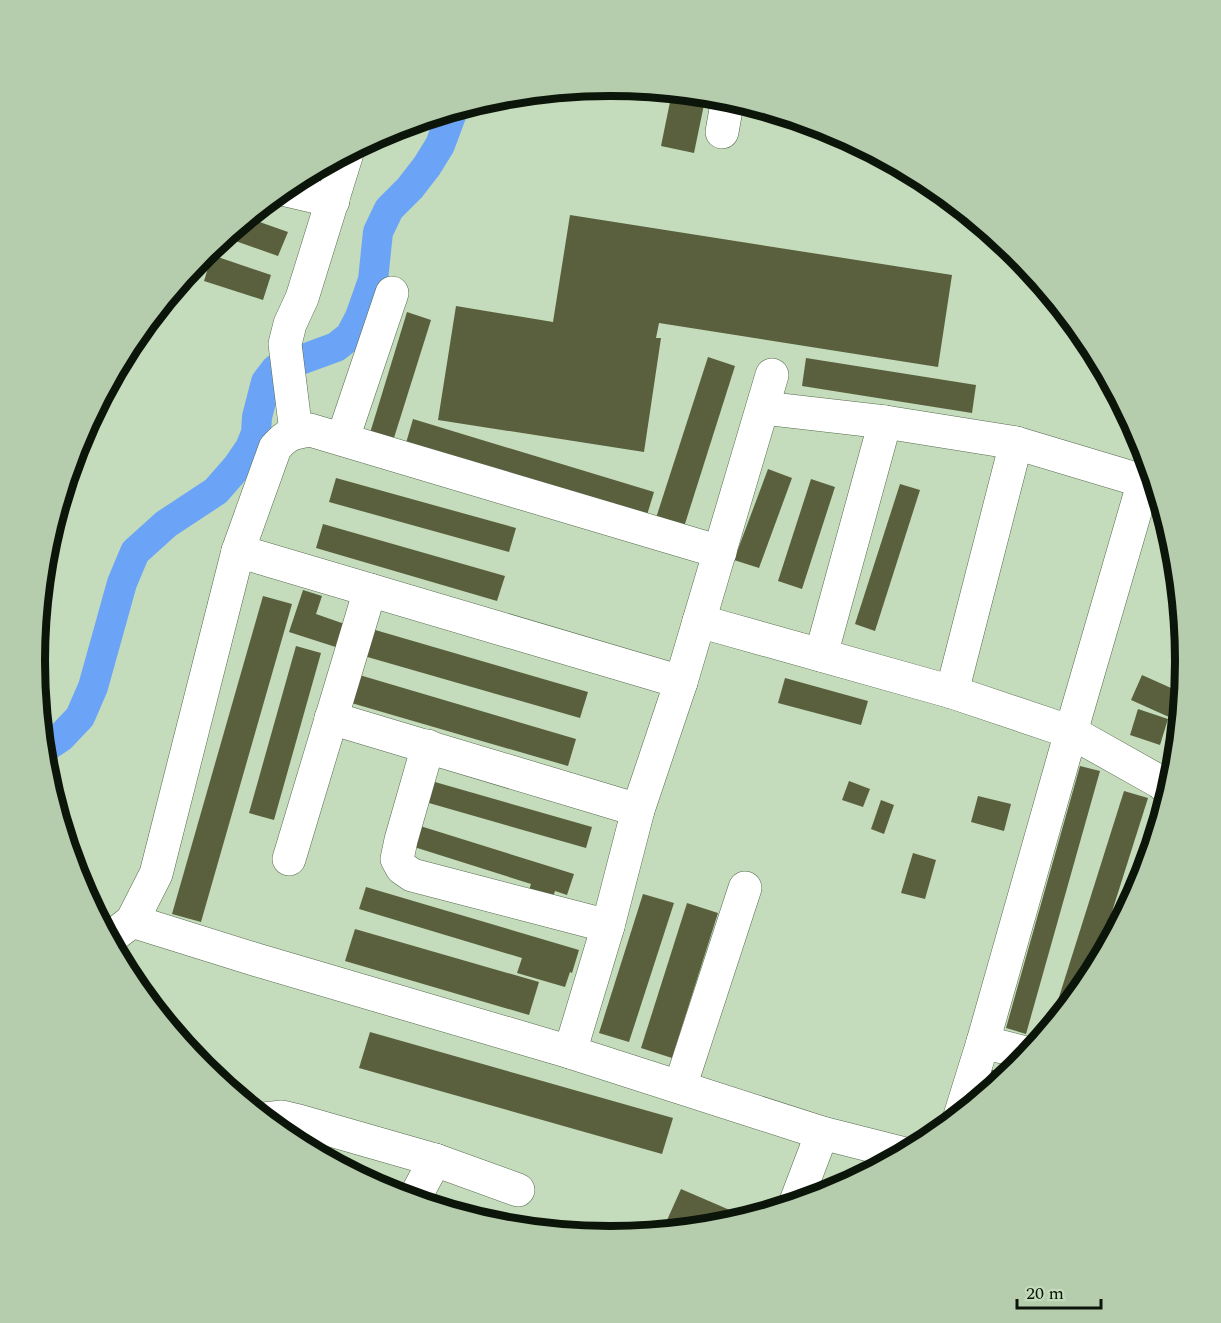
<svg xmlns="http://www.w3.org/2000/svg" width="1221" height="1323" viewBox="0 0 1221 1323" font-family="Spectral,serif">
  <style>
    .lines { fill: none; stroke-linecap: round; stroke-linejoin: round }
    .canal { stroke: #6ba4f6; stroke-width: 30 }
    .building { fill: #5a603e }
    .minor-casing { stroke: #556b4d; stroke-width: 34 }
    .minor { stroke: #fff; stroke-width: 33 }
    .rim { fill: none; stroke: #0c1509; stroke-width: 8 }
  </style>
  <rect width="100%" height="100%" fill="#c4dcbb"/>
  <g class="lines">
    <!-- canal -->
    <path class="canal" d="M43 749 61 737 80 717 93 687 122 583 135 552 166 524 216 491 237 467 250 448 256 433 257 417 266 382 276 369 336 347 350 336 360 317 373 280 378 232 389 209 410 188 427 166 440 145 453 110"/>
  </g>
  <!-- building -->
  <g class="building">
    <path d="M672 92 706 95 694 153 661 146Z"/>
    <path d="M570 215 952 275 938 367 659 323 656 338H661L644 452 438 420 456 306 553 322Z"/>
    <path d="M248 218 288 232 278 256 224 237Z"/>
    <path d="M212 255 271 275 263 300 204 281Z"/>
    <path d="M407 312 431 320 393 441 370 433Z"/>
    <path d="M708 357 735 366 684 527 656 518Z"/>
    <path d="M806 358 976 385 972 413 802 386Z"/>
    <path d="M413 419 654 492 647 515 406 443Z"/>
    <path d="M768 469 792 478 759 568 734 560Z"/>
    <path d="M336 478 516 528 509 552 329 502Z"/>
    <path d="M811 479 835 487 802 589 778 581Z"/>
    <path d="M900 484 920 490 875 631 855 624Z"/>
    <path d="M323 524 505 576 497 601 316 548Z"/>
    <path d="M303 590 322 596 316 614 356 628 348 651 289 632Z"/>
    <path d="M263 596 292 604 201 922 172 914Z"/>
    <path d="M365 627 588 692 580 718 357 654Z"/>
    <path d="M296 646 321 653 274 820 249 813Z"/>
    <path d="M356 674 576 739 568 766 348 702Z"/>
    <path d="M1142 675 1180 692 1169 717 1131 700Z"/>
    <path d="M785 678 868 701 861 725 778 703Z"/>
    <path d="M1138 709 1168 719 1160 745 1130 735Z"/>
    <path d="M1080 766 1100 771 1026 1034 1006 1028Z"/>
    <path d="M428 780 592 827 586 848 422 801Z"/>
    <path d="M849 781 870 789 863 807 842 800Z"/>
    <path d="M1124 791 1148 798 1091 978 1048 1032Z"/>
    <path d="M978 796 1011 804 1004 831 971 822Z"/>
    <path d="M881 800 894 805 884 834 871 829Z"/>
    <path d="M417 825 574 874 567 895 555 891 550 906 526 899 531 884 411 846Z"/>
    <path d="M913 853 936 860 925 899 901 893Z"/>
    <path d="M366 887 579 950 572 973 570 972 565 987 517 973 522 958 359 909Z"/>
    <path d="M643 894 674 903 629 1042 599 1033Z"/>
    <path d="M687 903 718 913 672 1058 641 1048Z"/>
    <path d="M355 929 539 982 529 1015 345 961Z"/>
    <path d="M370 1032 673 1118 662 1154 359 1068Z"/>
    <path d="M978 1065 1008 1075 974 1104Z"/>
    <path d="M681 1189 739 1214 735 1223 723 1226 669 1232 663 1229Z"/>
  </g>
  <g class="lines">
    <!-- minor casing -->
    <g class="minor-casing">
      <g id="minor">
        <path d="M722 132 728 98"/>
        <path d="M282 189 333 201"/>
        <path d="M763 408 885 422 1016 443 1156 485"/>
        <path d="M296 432 285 344 290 324 302 298 347 153"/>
        <path d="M343 438 392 293"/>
        <path d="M238 551 681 682"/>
        <path d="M699 621 952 692 1071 732 1160 782 1167 788 1170 793"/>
        <path d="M821 655 885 422"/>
        <path d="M952 692 1016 443"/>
        <path d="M331 718 638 810"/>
        <path d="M428 746 401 840 397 859 402 868 412 875 608 926"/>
        <path d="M289 859 370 590"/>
        <path d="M132 921 257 960 570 1052 822 1133 905 1154"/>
        <path d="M109 939 132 921 156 874 238 551 275 448C287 434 292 433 310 430L720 552"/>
        <path d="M983 1042 1030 1054"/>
        <path d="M570 1052 608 926 638 810 681 682 772 375"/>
        <path d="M680 1087 745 888"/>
        <path d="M960 1116 983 1042 1071 732 1144 481"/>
        <path d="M264 1119 282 1117 299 1121 435 1160 518 1190"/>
        <path d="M413 1201 435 1160"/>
        <path d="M795 1204 822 1133"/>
      </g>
    </g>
    <!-- minor -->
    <use href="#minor" class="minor"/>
  </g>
  <!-- crop -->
  <path d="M0 0H1221V1323H0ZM45 661a565 565 0 1 1 1130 0a565 565 0 1 1-1130 0Z" fill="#b5ccad" fill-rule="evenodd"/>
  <path class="rim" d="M45 661a565 565 0 1 1 1130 0a565 565 0 1 1-1130 0Z"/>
  <!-- scale -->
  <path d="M1017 1299v9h84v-9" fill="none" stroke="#0c1509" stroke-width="3"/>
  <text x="1026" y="1299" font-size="18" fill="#0c1509" stroke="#c4dcbb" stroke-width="4.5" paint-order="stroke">20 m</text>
</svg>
